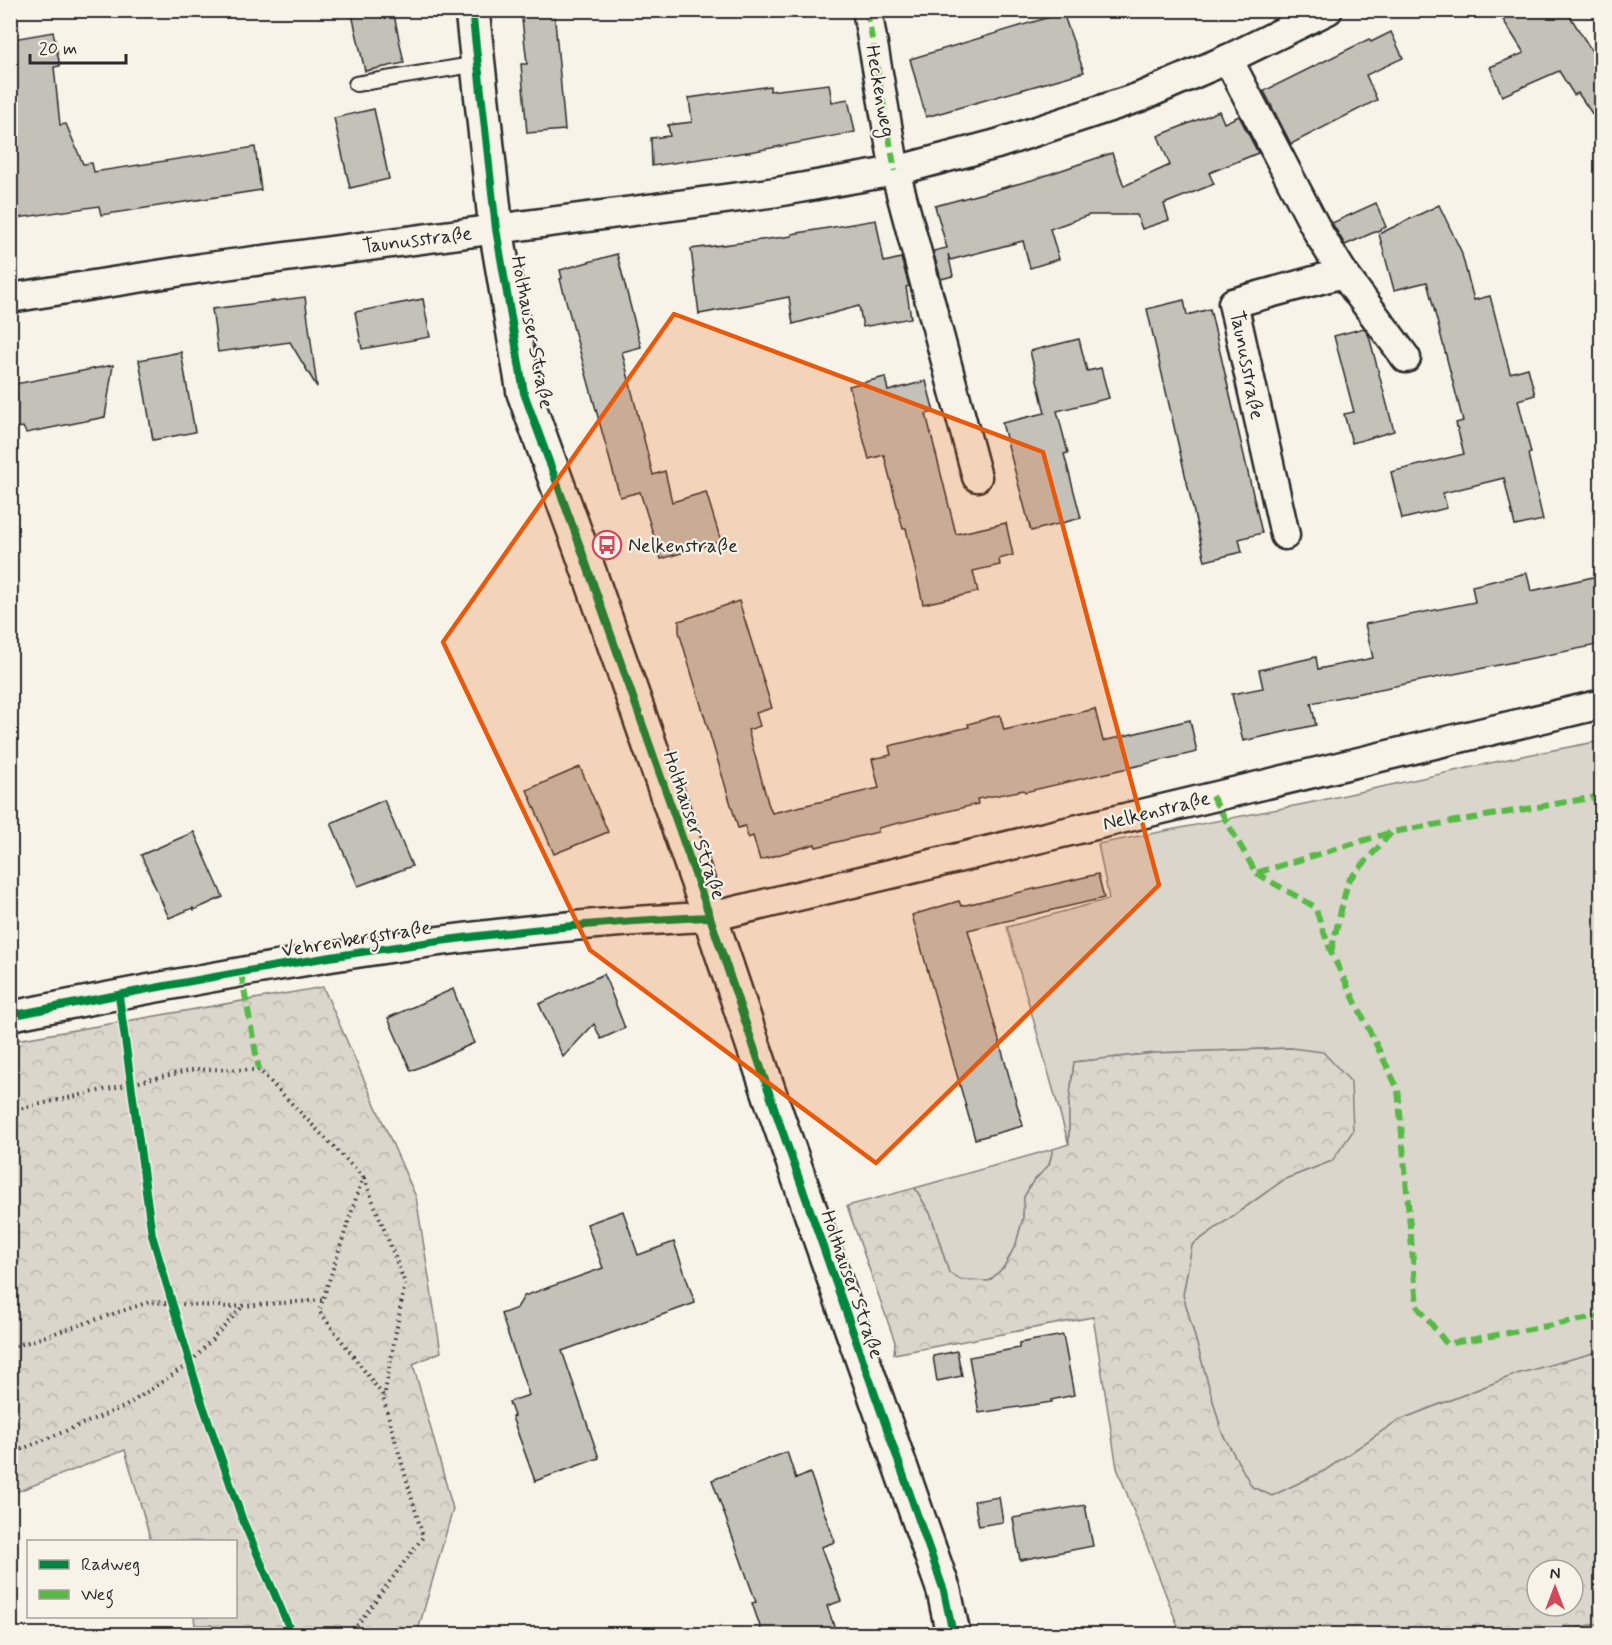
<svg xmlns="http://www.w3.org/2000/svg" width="1612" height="1645" viewBox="0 0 1612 1645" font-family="Mynerve,sans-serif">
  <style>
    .green { fill: #dad6cc; stroke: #82807c; stroke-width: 1.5 }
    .forest { fill: url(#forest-crowns); stroke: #82807c; stroke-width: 1.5; fill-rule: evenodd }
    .building { fill: #c4c1b9; stroke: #2b2b2b; stroke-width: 1.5 }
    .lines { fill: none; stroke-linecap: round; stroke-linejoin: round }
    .service-casing { stroke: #2b2b2b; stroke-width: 18 }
    .minor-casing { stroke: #2b2b2b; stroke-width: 33 }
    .tertiary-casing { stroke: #2b2b2b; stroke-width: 38 }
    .path { stroke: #2b2b2b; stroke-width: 4; stroke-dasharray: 1.5 4.5; stroke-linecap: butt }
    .service { stroke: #f7f3e8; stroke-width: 14 }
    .minor { stroke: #f7f3e8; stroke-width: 28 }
    .tertiary { stroke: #f7f3e8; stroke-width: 33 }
    .quiet { stroke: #58b947; stroke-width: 6; stroke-dasharray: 12 6; stroke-linecap: butt }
    .cycleway-casing { stroke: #f7f3e8; stroke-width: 11 }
    .cycleway { stroke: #00873e; stroke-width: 8 }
    .marked { fill: #e8590c; fill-opacity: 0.2; stroke: #e8590c; stroke-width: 4.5; stroke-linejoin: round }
    .labels { text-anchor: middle; stroke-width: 4.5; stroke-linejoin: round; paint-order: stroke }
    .street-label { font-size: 20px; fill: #2b2b2b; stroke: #f7f3e8 }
    .poi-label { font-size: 20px; fill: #2b2b2b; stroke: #f7f3e8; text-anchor: start }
  </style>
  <defs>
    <pattern id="forest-crowns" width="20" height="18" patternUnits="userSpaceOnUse" patternTransform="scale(1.5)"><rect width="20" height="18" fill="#dad6cc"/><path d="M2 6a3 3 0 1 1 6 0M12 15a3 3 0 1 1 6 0" fill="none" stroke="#bbb8af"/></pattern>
  </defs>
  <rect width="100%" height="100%" fill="#f7f3e8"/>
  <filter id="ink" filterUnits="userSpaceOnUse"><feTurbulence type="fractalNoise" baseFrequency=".0167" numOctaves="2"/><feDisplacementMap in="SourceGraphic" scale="12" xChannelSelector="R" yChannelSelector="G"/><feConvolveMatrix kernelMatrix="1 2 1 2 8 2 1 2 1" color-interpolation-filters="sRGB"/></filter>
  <g filter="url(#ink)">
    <!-- green -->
    <g class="green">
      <path d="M1601 741V1351L1517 1374 1397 1421 1324 1471 1272 1496 1252 1487 1222 1433 1183 1295 1192 1245 1285 1179 1332 1161 1291 1048 1155 1053 1074 1062 1069 1104V1145L1007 927 1109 899 1098 844 1309 803 1522 756Z"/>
      <path d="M1053 1149 1049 1165 1032 1183 1024 1197 1023 1218 1016 1244 1004 1267 989 1281 961 1280 949 1273 931 1215 915 1188Z"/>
      <path d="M1601 1623V1634H1546Z"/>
      <path d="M355 1628 418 1634H304Z"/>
    </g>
    <!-- forest -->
    <g class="forest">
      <path d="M323 987 416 1197 441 1352 413 1364 453 1509 417 1634 355 1628 304 1634H223L211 1625H195L194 1617 236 1616V1542L151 1541 125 1450 11 1494V1041Z"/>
      <path d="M1291 1048 1323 1052 1351 1082 1353 1131 1332 1161 1285 1179 1192 1245 1183 1295 1222 1433 1252 1487 1272 1496 1324 1471 1397 1421 1517 1374 1601 1351V1623L1546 1634H1181L1117 1468 1093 1317 894 1354 895 1342 847 1206 915 1188 931 1215 949 1273 961 1280 989 1281 1004 1267 1016 1244 1023 1218 1024 1197 1032 1183 1049 1165 1053 1149 1069 1144V1104L1074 1062 1155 1053ZM1537 1570H1573V1606H1537Z"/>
    </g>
    <!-- building -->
    <g class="building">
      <path d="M351 10H393L404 63 365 71Z"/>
      <path d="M521 10H554L565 130 527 133 521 64H527Z"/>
      <path d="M1497 10H1566L1602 67V128L1578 93 1574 95 1559 71 1502 96 1490 67 1524 53Z"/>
      <path d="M1063 13 1084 72 926 117 910 59Z"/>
      <path d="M53 32 60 66 54 67 60 125 66 124 83 164 92 163 94 172 255 147 261 190 101 215 99 206 18 218 10 165V51L15 50 13 39Z"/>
      <path d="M1391 32 1403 58 1366 75 1377 100 1291 144 1264 91 1369 39 1371 42Z"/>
      <path d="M829 84 832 102 848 99 855 132 755 151 652 166 651 138 670 136 668 125 692 122 689 98 770 86V91Z"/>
      <path d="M374 109 389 179 350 188 334 118Z"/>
      <path d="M1219 111 1224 123 1239 116 1258 153 1209 173 1214 184 1164 204 1169 220 1142 229 1137 215H1089L1050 229 1059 259 1030 268 1023 241 950 260 948 254 953 276 941 279 933 251 947 248 935 206 1032 180 1112 153 1124 186 1170 165 1158 136Z"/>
      <path d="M1376 203 1386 227 1345 245 1332 223Z"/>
      <path d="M1439 205 1461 251 1474 300 1490 296 1510 373 1528 368 1535 395 1518 400 1531 453 1528 454 1543 520 1515 526 1504 478 1443 493 1447 508 1402 519 1391 472 1464 454 1456 423 1463 421 1427 282 1394 290 1379 234Z"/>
      <path d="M876 220 884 262 901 258 909 286 906 287 911 318 863 327 859 306 793 324 789 297 699 314 691 249 792 236V234Z"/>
      <path d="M617 254 641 347 622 352 653 475 665 471 672 502 706 492 721 541 661 559 640 492 620 497 560 279 562 278 560 270Z"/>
      <path d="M305 297 317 387 290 342 218 352 212 309Z"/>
      <path d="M423 299 430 337 362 349 355 312Z"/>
      <path d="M1184 300 1187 315 1210 309 1262 533 1239 539 1242 552 1205 561 1147 309Z"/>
      <path d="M1364 328 1369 336 1394 431 1352 443 1344 414 1354 412 1334 336Z"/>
      <path d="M1079 339 1087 371 1101 368 1109 398 1057 411 1068 453 1064 454 1081 518 1031 531 1002 423 1045 413 1030 351Z"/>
      <path d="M181 352 195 432 153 440 139 360Z"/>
      <path d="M113 365 105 417 26 433 23 427 10 429V385Z"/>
      <path d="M885 377 888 391 926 381 934 412 926 414 956 534 1006 523 1013 555 999 559 1000 565 973 571 978 592 923 604 906 528 903 529 884 455 869 459 849 386Z"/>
      <path d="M1527 573 1531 591 1602 575V644L1311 703 1316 725 1243 741 1232 694 1263 688 1259 670 1316 657 1318 669 1373 658 1365 624 1475 602 1472 586Z"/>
      <path d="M739 601 772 708 756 713 760 726 748 730 768 803 772 813 879 788 872 759 891 755 889 746 969 727 968 724 1000 715 1004 730 1095 709 1103 741 1190 720 1197 752 1025 792 1024 790 977 799 978 804 878 828V832L816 847 815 844 760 860 753 836 748 838 745 826 738 828 679 632V621Z"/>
      <path d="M580 767 608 832 554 854 527 790Z"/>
      <path d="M384 800 412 866 358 886 331 823Z"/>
      <path d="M194 832 223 897 194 910 193 908 169 918 141 855Z"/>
      <path d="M1098 874 1104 898 968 930 1023 1126 975 1139 912 915 959 901 961 906Z"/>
      <path d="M604 974 625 1028 601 1039 594 1024 563 1057 539 1004Z"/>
      <path d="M453 989 474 1043 411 1071 388 1018Z"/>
      <path d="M623 1211 638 1255 674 1242 695 1303 562 1351 599 1458 535 1481 512 1417 514 1416 509 1402 529 1395 501 1314 517 1308 524 1296 603 1268 587 1224Z"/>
      <path d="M1063 1335 1074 1395 1051 1400 1052 1402 979 1413 969 1357 1019 1348V1343Z"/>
      <path d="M957 1351 962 1376 937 1381 933 1356Z"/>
      <path d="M787 1452 796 1479 810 1473 835 1542 821 1547 841 1601 827 1606 837 1635H763L752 1603 756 1602 712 1480Z"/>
      <path d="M999 1497 1003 1522 979 1526 974 1501Z"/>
      <path d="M1085 1505 1093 1546 1020 1560 1013 1518Z"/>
    </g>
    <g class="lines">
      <!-- service casing -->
      <g class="service-casing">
        <path id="service" d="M356 84 478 64"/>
      </g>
      <!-- minor casing -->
      <g class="minor-casing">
        <g id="minor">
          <path d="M867 10 895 171 977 477"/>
          <path d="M1228 59 1319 234 1343 273 1406 358"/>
          <path d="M10 298 202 268 777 192 895 171 997 144 1140 97 1228 59 1328 10"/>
          <path d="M1285 535 1233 303 1343 273"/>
          <path d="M10 1016C241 970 474 926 710 917L1602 704"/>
        </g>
      </g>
      <!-- tertiary casing -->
      <g class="tertiary-casing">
        <path id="tertiary" d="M472 10 496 229 524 393 581 549 710 917 776 1113 944 1591 953 1634"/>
      </g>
      <!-- path -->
      <g class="path">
        <path d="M10 1111 196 1069 259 1070 363 1177 319 1311 382 1394 423 1537 355 1628 378 1634"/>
        <path d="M364 1178 405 1283 384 1397"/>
        <path d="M10 1348 149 1302 229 1307 322 1300"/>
        <path d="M10 1454 126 1406 190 1363 243 1306"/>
        <path d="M298 1634 355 1628"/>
      </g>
      <!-- service -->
      <use href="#service" class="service"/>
      <!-- minor -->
      <use href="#minor" class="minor"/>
      <!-- tertiary -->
      <use href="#tertiary" class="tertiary"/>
      <!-- quiet -->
      <g class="quiet">
        <path d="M867 10 895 171"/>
        <path d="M1212 796 1256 873 1392 832 1602 796"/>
        <path d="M1256 873 1315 907 1331 952 1398 1089 1417 1306 1447 1344 1602 1316"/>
        <path d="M1331 952 1348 881 1391 833"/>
        <path d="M241 973 259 1070"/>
      </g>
      <!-- cycleway casing -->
      <g class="cycleway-casing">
        <g id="cycleway">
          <path d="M472 10 496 229 524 393 581 549 710 917 776 1113 944 1591 953 1634"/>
          <path d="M119 996 152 1235 200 1397 243 1521 292 1634"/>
          <path d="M10 1016C241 970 474 926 710 917"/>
        </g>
      </g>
      <!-- cycleway -->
      <use href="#cycleway" class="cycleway"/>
    </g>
  </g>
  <!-- marked area -->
  <path class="marked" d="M674 314 1043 452 1159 885 876 1163 590 950 443 642Z"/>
  <!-- icons -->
  <defs>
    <g id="bus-ring" transform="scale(1.5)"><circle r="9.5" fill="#f7f3e8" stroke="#d1495b" stroke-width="1.5"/><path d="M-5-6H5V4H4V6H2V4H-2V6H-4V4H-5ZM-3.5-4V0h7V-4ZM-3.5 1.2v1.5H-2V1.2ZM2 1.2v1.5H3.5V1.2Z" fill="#d1495b"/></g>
  </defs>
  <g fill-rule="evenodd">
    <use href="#bus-ring" x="607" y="545"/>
  </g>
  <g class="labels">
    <!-- street labels -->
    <g class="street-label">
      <text transform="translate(881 91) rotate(80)" y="7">Heckenweg</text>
      <text transform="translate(417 239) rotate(-7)" y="7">Taunusstraße</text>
      <text transform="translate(533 332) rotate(79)" y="7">Holthauser Straße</text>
      <text transform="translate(1248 365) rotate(79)" y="7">Taunusstraße</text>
      <text transform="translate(1156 810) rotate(-14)" y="7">Nelkenstraße</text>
      <text transform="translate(695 825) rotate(71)" y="7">Holthauser Straße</text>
      <text transform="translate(356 938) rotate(-9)" y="7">Vehrenbergstraße</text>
      <text transform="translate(853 1284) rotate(71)" y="7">Holthauser Straße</text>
    </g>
    <!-- poi labels -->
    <g class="poi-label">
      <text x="628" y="552">Nelkenstraße</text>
    </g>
  </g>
  <!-- margin -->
  <rect width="1612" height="1645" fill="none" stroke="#f7f3e8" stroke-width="36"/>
  <rect x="18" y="18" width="1576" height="1609" fill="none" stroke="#2b2b2b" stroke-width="2" filter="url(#ink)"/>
  <!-- legend -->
  <rect x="27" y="1540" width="210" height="78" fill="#f7f3e8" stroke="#a5a39c" stroke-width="1.5"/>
  <rect x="39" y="1560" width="30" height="9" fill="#00873e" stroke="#a5a39c" stroke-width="1.5"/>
  <text x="81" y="1570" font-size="18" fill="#2b2b2b">Radweg</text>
  <rect x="39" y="1590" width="30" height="9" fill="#58b947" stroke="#a5a39c" stroke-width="1.5"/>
  <text x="81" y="1600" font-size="18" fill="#2b2b2b">Weg</text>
  <!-- north arrow -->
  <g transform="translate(1555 1588)"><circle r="28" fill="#f7f3e8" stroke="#a5a39c" stroke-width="1.5"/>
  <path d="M0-4.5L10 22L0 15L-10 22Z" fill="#d1495b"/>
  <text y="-9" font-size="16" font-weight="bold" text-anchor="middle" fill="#2b2b2b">N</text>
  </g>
  <!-- scale -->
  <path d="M30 54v9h96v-9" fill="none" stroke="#2b2b2b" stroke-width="3"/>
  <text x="39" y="54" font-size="18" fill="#2b2b2b" stroke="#f7f3e8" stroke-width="4.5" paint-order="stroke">20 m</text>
</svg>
